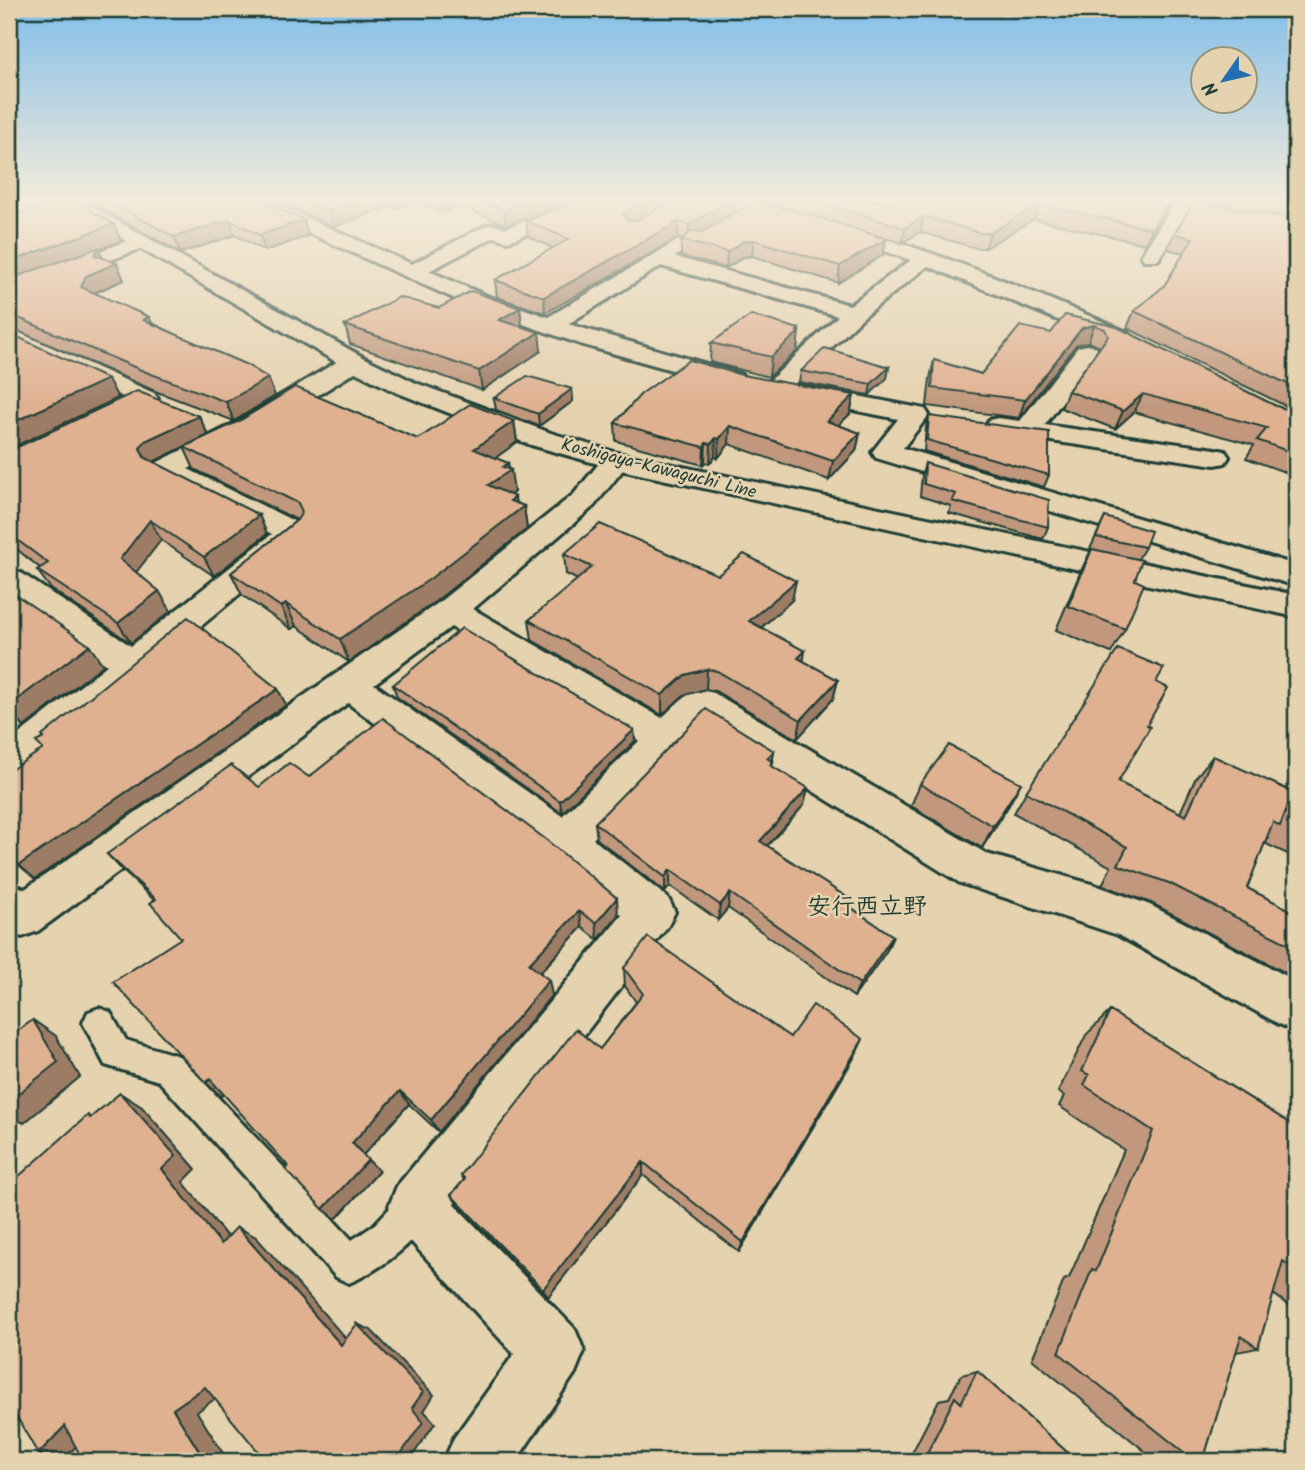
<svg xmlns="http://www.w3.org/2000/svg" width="1305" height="1470" viewBox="0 0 1305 1470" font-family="Kalam,'Klee One',sans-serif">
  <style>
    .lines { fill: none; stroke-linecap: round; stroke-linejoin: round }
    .service-casing { stroke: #1f3d34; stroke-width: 6 }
    .minor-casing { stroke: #1f3d34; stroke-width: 6 }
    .secondary-casing { stroke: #1f3d34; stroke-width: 6 }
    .service { fill: #e5d2af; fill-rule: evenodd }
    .minor { fill: #e5d2af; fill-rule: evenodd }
    .secondary { fill: #e5d2af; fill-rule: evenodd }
    .wall { fill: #c1987d; stroke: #1f3d34; stroke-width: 2 }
    .shaded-wall { fill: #9d7c66; stroke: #1f3d34; stroke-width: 2 }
    .building { fill: #e0b191; stroke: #1f3d34; stroke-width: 2 }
    .labels { text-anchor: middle; stroke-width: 5; stroke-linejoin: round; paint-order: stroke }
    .far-street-label { font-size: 18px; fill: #1f3d34; stroke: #e5d2af }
    .quarter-label { font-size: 24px; font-weight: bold; fill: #1f3d34; stroke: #e5d2af }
  </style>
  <rect width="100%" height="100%" fill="#e5d2af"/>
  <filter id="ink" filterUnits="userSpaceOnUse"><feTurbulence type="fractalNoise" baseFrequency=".0143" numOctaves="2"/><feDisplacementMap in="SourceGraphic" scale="14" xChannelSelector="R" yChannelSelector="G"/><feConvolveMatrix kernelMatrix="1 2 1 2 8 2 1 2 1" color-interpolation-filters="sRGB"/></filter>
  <g filter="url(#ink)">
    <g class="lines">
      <!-- service casing -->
      <g class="service-casing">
        <g id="service">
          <path d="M99 1008 110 1012 126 1040 179 1056 352 1240 373 1226 404 1193 417 1188 430 1193 435 1206C421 1240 382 1269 349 1283L336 1277 159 1081 105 1065 83 1023 88 1012Z"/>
          <path d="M9 1419 24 1425 42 1461H9Z"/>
        </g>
      </g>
      <!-- minor casing -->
      <g class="minor-casing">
        <g id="minor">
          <path d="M243 201H268L412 264 485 226 492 224 506 228 575 201H601L598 205 514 239 507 241 494 237 429 271 487 296 548 317 679 240 686 242 689 246 675 257 850 305 911 260 818 229 717 205 714 201C767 201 809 214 859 230 951 257 1039 294 1127 332L1131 337 1127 342H1111L928 266 862 318 785 393 776 396 767 393 763 388 767 383 838 316 661 266 568 324 741 374 745 379 741 384 732 387 580 344 471 306 246 205Z"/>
          <path d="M1181 201 1296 221V233L1186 214 1158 260H1144L1141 256 1174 203Z"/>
          <path d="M141 236 148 238 151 242 148 246 9 298V285Z"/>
          <path d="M9 328 154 393 158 398 154 403 145 406 136 403 9 344Z"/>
          <path d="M1087 345 1096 347 1099 352 1045 425 1215 449 1225 451 1229 457 1225 463 1215 465 989 432 985 426 989 420 998 418 1020 421 1078 347Z"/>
          <path d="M354 355 363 357 366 362 363 367 246 440 188 469 304 526 308 533 304 540 23 775 9 780V742L107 665 9 596V570L21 573 131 646 272 534 156 475 152 469 156 463 226 428 345 357Z"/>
          <path d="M801 385 925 409 929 415 903 448 1296 565V586L876 458 872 452 898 419 792 398 788 393 792 388Z"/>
          <path d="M616 453 626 455 630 461 594 506 473 609 662 718C679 702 690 686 714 693L987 854 1095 885 1150 905 1296 981V1031L1279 1024 1118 935 960 883 704 723 593 839 668 898 675 912 668 926 454 1204 575 1329 584 1351 575 1373 516 1461H444L454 1438 514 1354 397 1226 389 1206 397 1186 622 915 549 854 348 703 38 931 22 937 9 933V883L25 889 438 603 574 494 606 455ZM451 627 639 741 562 816 374 684Z"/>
        </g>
      </g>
      <!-- secondary casing -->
      <g class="secondary-casing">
        <path id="secondary" d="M58 201H81L363 357 416 383 551 433 621 454 1296 595V617L616 469 531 445 398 393 345 367Z"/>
      </g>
      <!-- service -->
      <use href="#service" class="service"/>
      <!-- minor -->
      <use href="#minor" class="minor"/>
      <!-- secondary -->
      <use href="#secondary" class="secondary"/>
    </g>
    <!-- wall -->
    <g class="wall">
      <path d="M87 201H260L308 236 265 251 235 235 181 253Z"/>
      <path d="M275 201H416L396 208 391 206 333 227Z"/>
      <path d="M416 201H567L506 225 460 206 443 212Z"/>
      <path d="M576 201H736L735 212H799L762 201H1172L1145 244 1034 219 985 248H976L920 232 902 243 865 232 886 239 883 255 838 283 752 256 743 257 726 268 681 256V240L682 239 678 238 545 313 497 297 495 280 553 248 528 236 526 221Z"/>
      <path d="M1199 201H1296V218Z"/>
      <path d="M9 217 121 241 98 249 103 258 124 280 94 293 149 317 152 323 268 378 275 396 234 421 155 391 9 327Z"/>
      <path d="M1296 219V411L1127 328 1134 311 1164 286 1184 253 1167 249 1174 234Z"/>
      <path d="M439 308H520L522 327 541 351 482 390 350 344 345 325Z"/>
      <path d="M1065 315 1117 327 1276 406 1296 412V471L1293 475 1246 458 1254 445 1134 412 1115 429 1061 408 1068 391 1099 348 1098 346 1088 342 1076 345 1019 418 927 406 930 378 934 360 981 374 1051 333Z"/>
      <path d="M799 329 797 351 769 377 710 362 711 343Z"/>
      <path d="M889 367 887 378 869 395 799 382 801 371Z"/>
      <path d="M742 375 854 395 850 414 838 425 860 433 856 451 829 480 729 444 718 458 715 457 710 463 705 462 703 465 616 441 615 423Z"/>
      <path d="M572 389 573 401 539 426 496 410 494 398Z"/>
      <path d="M199 416 208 435 154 462 267 534 214 576 161 540 136 572 171 611 131 643 51 589 37 570 40 568 9 543V451Z"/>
      <path d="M929 416 1049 475 1044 487 924 451 926 427Z"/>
      <path d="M514 421 517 442 495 458 508 463 514 492 510 495 516 503 524 506 527 529 436 601 349 662 296 626 291 629 242 595 231 573 297 520 194 469 184 447 418 439Z"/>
      <path d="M925 463 1048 527 1043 539 949 513 951 506 920 496 922 475Z"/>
      <path d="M1105 517 1145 547 1138 559 1125 629 1111 653 1056 630 1080 573 1091 550 1090 549Z"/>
      <path d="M564 554 718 575 792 600 761 628 803 661 838 680 833 699 797 739 715 691 706 689 684 695 662 715 532 640 529 620 578 580 566 574Z"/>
      <path d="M9 590 103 665 24 727 9 714Z"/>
      <path d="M1156 682 1147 725 1118 782 1180 813 1196 777 1213 756 1286 789 1296 761V858L1266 844 1268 837 1266 840 1247 888 1296 913V978L1151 903 1102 885 1111 867 1014 813 1026 792Z"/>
      <path d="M393 685 634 730 635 741 562 813 397 697Z"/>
      <path d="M774 751 772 766 804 805 767 846 851 900 849 906 893 936 887 950 854 997 728 908 718 920 670 886 665 892 597 839 595 823Z"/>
      <path d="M309 777 618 915 598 940 582 927 540 973 552 995 439 1132 409 1104 363 1155 379 1171 336 1219 224 1094 221 1096 181 938 154 900 123 871 107 854 259 787Z"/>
      <path d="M920 784 1009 805 982 848 911 806Z"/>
      <path d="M624 968 790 1037 855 1056 739 1252 643 1175 548 1297 460 1207 451 1195 464 1180 461 1175 600 1049 636 1002 625 986Z"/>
      <path d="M1110 1011 1296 1127V1310L1273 1294 1258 1348 1236 1352 1203 1461H1157L1032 1359 1064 1280 1069 1278 1124 1150 1059 1106 1064 1096 1058 1092 1086 1035Z"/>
      <path d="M977 1371 1077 1461H908L939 1400 949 1398 961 1375Z"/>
    </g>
    <!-- shaded-wall -->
    <g class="shaded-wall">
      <path d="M359 201H390L391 206 333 227 329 211Z"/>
      <path d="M395 201H416L396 208Z"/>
      <path d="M441 201H460V206L443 212Z"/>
      <path d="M527 201H567L506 225 504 210Z"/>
      <path d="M646 201H673L623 229V214Z"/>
      <path d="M729 201H736L735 212 688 240 689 225Z"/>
      <path d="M1169 201H1172L1145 244 1152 229Z"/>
      <path d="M1039 204 1034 219 985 248 990 233Z"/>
      <path d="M924 216 920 232 902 243 905 228Z"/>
      <path d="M229 220 235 235 181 253 174 237Z"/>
      <path d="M304 220 308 236 265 251 260 235Z"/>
      <path d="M678 222V238L545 313 544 297Z"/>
      <path d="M114 224 121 241 98 249 106 265 117 263 124 280 94 293 9 282V262Z"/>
      <path d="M886 239 883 255 838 283 840 266Z"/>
      <path d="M754 240 752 256 743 257 726 268 727 252 744 241Z"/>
      <path d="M520 308 522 327 499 320Z"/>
      <path d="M1094 325 1088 342 1076 345 1019 418 1025 400 1082 328Z"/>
      <path d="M799 329 797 351 769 377 771 357Z"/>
      <path d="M539 332 541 351 482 390 479 371Z"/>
      <path d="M889 367 887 378 869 395 871 384Z"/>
      <path d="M268 378 275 396 234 421 226 402Z"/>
      <path d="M108 379 118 398 9 449V424Z"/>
      <path d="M572 389 573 401 539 426 538 414Z"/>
      <path d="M1143 394 1134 412 1115 429 1123 411Z"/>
      <path d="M854 395 850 414 823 440 827 421Z"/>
      <path d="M199 416 208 435 155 461 150 468 140 448 145 441Z"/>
      <path d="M514 421 517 442 478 471 474 449Z"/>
      <path d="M730 426 729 444 718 458 719 439Z"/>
      <path d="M860 433 856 451 829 480 833 461Z"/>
      <path d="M716 438 715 457 710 463 711 444Z"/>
      <path d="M706 443 705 462 703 465 704 447Z"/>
      <path d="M508 463 509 471 511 470 514 492 492 507 488 485 503 467Z"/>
      <path d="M515 497 517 511 524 506 527 529 436 601 349 662 340 639Z"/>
      <path d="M259 515 267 534 214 576 204 557Z"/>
      <path d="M150 520 161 540 131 579 120 559Z"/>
      <path d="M796 581 792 600 746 641 749 621Z"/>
      <path d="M159 591 171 611 131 643 118 623Z"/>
      <path d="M286 604 296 626 291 629 281 607Z"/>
      <path d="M89 645 103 665 24 727 9 709V706Z"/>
      <path d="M805 651 802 671 798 658Z"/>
      <path d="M707 669 706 689 684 695 662 715V695L685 675Z"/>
      <path d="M838 680 833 699 797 739 801 720Z"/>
      <path d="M278 689 286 705 35 879 19 865Z"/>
      <path d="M634 730 635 741 562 813 560 801Z"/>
      <path d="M774 751 772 763 773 762 770 778 767 758Z"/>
      <path d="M1021 783 1009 805 982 848 993 826Z"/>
      <path d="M808 788 804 805 757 857 760 841Z"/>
      <path d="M670 870V886L665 892V877Z"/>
      <path d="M730 893 728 908 718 920 720 905Z"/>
      <path d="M617 898 618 915 598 940 596 923Z"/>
      <path d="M579 911 582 927 533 980 529 964Z"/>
      <path d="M893 936 887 950 854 997 860 984Z"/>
      <path d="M549 980 552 995 439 1132 431 1120Z"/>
      <path d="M33 1020 56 1036 80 1077 24 1123 14 1118 9 1123V1101Z"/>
      <path d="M863 1039 855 1056 739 1252 743 1242Z"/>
      <path d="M210 1079 226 1092 221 1096 206 1083Z"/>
      <path d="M400 1091 409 1104 363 1155 352 1143Z"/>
      <path d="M120 1093 142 1107 196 1169 183 1182 240 1253 221 1244 162 1169Z"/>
      <path d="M368 1160 379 1171 336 1219 323 1209Z"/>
      <path d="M643 1162V1175L548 1297 543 1289Z"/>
      <path d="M237 1227 256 1237 356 1350 341 1345Z"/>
      <path d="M357 1324 371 1330 434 1395 424 1411 435 1423 409 1461H396L412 1408Z"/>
      <path d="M205 1387 227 1390 197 1412 228 1461H205L173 1409Z"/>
      <path d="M65 1426 94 1427 69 1454H38Z"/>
    </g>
    <!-- building -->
    <g class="building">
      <path d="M58 201H74L114 224 9 262V217Z"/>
      <path d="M108 201H260L304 220 260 235 229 220 174 237Z"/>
      <path d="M306 201H359L329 211Z"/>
      <path d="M484 201H527L504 210Z"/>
      <path d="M576 201H646L623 214 628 220H636L672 201H729L689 225 678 222 544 297 495 280 569 239 526 221Z"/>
      <path d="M815 201H1169L1152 229 1039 204 990 233H980L924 216 905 228Z"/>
      <path d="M754 202 818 217 886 239 840 266 754 240 744 241 727 252 681 240 692 231 702 232Z"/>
      <path d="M1194 202 1296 219V388L1134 311 1164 286 1193 238 1174 234Z"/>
      <path d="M98 248 95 255 117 263 86 276 81 287 149 317 143 320 247 365 268 378 226 402 146 372 9 314V279Z"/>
      <path d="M471 291 520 308 499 320 539 332 479 371 345 325 399 297 439 308Z"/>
      <path d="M751 315 799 329 797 331 799 332 771 357 711 343Z"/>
      <path d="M1065 315 1117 327 1276 406 1296 412V454L1257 440 1267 428 1143 394 1123 411 1068 391 1108 336 1105 329 1094 325 1082 328 1025 400 932 388 934 360 981 374 1020 326 1051 333Z"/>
      <path d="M9 333 108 379 9 424Z"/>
      <path d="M825 348 889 367 871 384 801 371Z"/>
      <path d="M689 360 742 375 854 395 827 421 860 433 833 461 730 426 719 439 716 438 711 444 706 443 704 447 615 423 641 394Z"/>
      <path d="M527 376 572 389 538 414 494 398Z"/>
      <path d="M295 387 418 439 470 404 514 421 474 449 508 463 503 467 511 470 488 485 515 497 510 501 524 506 430 579 340 639 286 604 281 607 231 573 297 520 302 512 298 503 184 447 239 421Z"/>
      <path d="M137 391 199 416 145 441 140 448 144 457 259 515 204 557 150 520 120 559 159 591 118 623 37 570 48 563 9 534V451Z"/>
      <path d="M929 416 1049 432V475L927 440Z"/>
      <path d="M925 463 1049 500 1048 527 952 501 956 494 924 484Z"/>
      <path d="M1105 517 1151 531 1145 547 1096 537Z"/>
      <path d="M600 524 718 575 744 554 796 581 749 621 805 651 798 658 838 680 801 720 717 671 707 669 685 675 662 695 529 620 592 567 564 554Z"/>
      <path d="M1092 549 1142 560 1135 580 1144 584 1125 629 1068 606Z"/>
      <path d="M9 590 89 645 9 706Z"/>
      <path d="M188 617 278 689 19 865 9 853V771L43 749 36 742 44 738 42 736Z"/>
      <path d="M462 628 634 730 560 801 393 685Z"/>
      <path d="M1118 649 1164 668 1156 682 1168 688 1147 725 1150 727 1118 782 1186 816 1213 756 1293 792 1280 826 1273 822 1247 888 1296 913V948L1169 883 1118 865 1127 847 1026 792Z"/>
      <path d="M706 709 774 751 767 758 773 762 770 765 808 788 760 841 851 900 847 905 893 936 860 984 730 893 720 905 670 870 665 877 595 823Z"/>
      <path d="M383 718 544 838 617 898 596 923 579 911 529 964 549 980 431 1120 400 1091 352 1143 368 1160 323 1209 285 1169 288 1166 210 1079 206 1083 113 982 181 938 150 903 156 899 107 854 231 765 259 787 289 763 309 777Z"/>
      <path d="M949 745 1021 783 993 826 920 784Z"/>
      <path d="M1296 796V828L1287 823Z"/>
      <path d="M648 937 790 1037 813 1005 863 1039 743 1242 643 1162 543 1289 451 1195 465 1179 461 1175 576 1029 600 1049 643 994 624 968Z"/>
      <path d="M1110 1011 1296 1127V1270L1283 1261 1258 1348 1241 1336 1203 1461H1195L1059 1353 1092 1269 1096 1271 1153 1131 1084 1085 1089 1075 1082 1071Z"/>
      <path d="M33 1020 58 1062 9 1101V1037Z"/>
      <path d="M120 1093 176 1156 162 1169 221 1244 237 1227 341 1345 357 1324 423 1392 412 1408 423 1422 396 1461H266L205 1387 173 1409 205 1461H83L65 1426 38 1454 9 1403V1185L88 1115 90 1118Z"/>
      <path d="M977 1371 1077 1461H923L955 1397 961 1403Z"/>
    </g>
  </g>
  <!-- sky -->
  <linearGradient id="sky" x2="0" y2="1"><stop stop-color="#83bfea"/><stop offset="0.49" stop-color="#f3ebdb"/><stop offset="1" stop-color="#f3ebdb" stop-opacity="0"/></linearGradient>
  <rect width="1305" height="407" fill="url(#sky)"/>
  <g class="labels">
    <!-- far-street labels -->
    <g class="far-street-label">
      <text transform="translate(659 468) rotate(14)" y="6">Koshigaya-Kawaguchi Line</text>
    </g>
    <!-- quarter labels -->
    <g class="quarter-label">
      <text x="867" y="914">安行西立野</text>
    </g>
  </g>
  <!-- margin -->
  <rect width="1305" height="1470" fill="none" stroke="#e5d2af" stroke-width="35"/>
  <rect x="18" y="18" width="1270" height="1435" fill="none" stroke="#1f3d34" stroke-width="2.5" filter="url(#ink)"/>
  <!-- north arrow -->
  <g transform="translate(1224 80) rotate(236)"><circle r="33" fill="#e5d2af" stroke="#96967e" stroke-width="2"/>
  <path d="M0-5L12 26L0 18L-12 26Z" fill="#1f6fb2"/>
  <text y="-10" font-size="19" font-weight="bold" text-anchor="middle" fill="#1f3d34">N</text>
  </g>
</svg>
